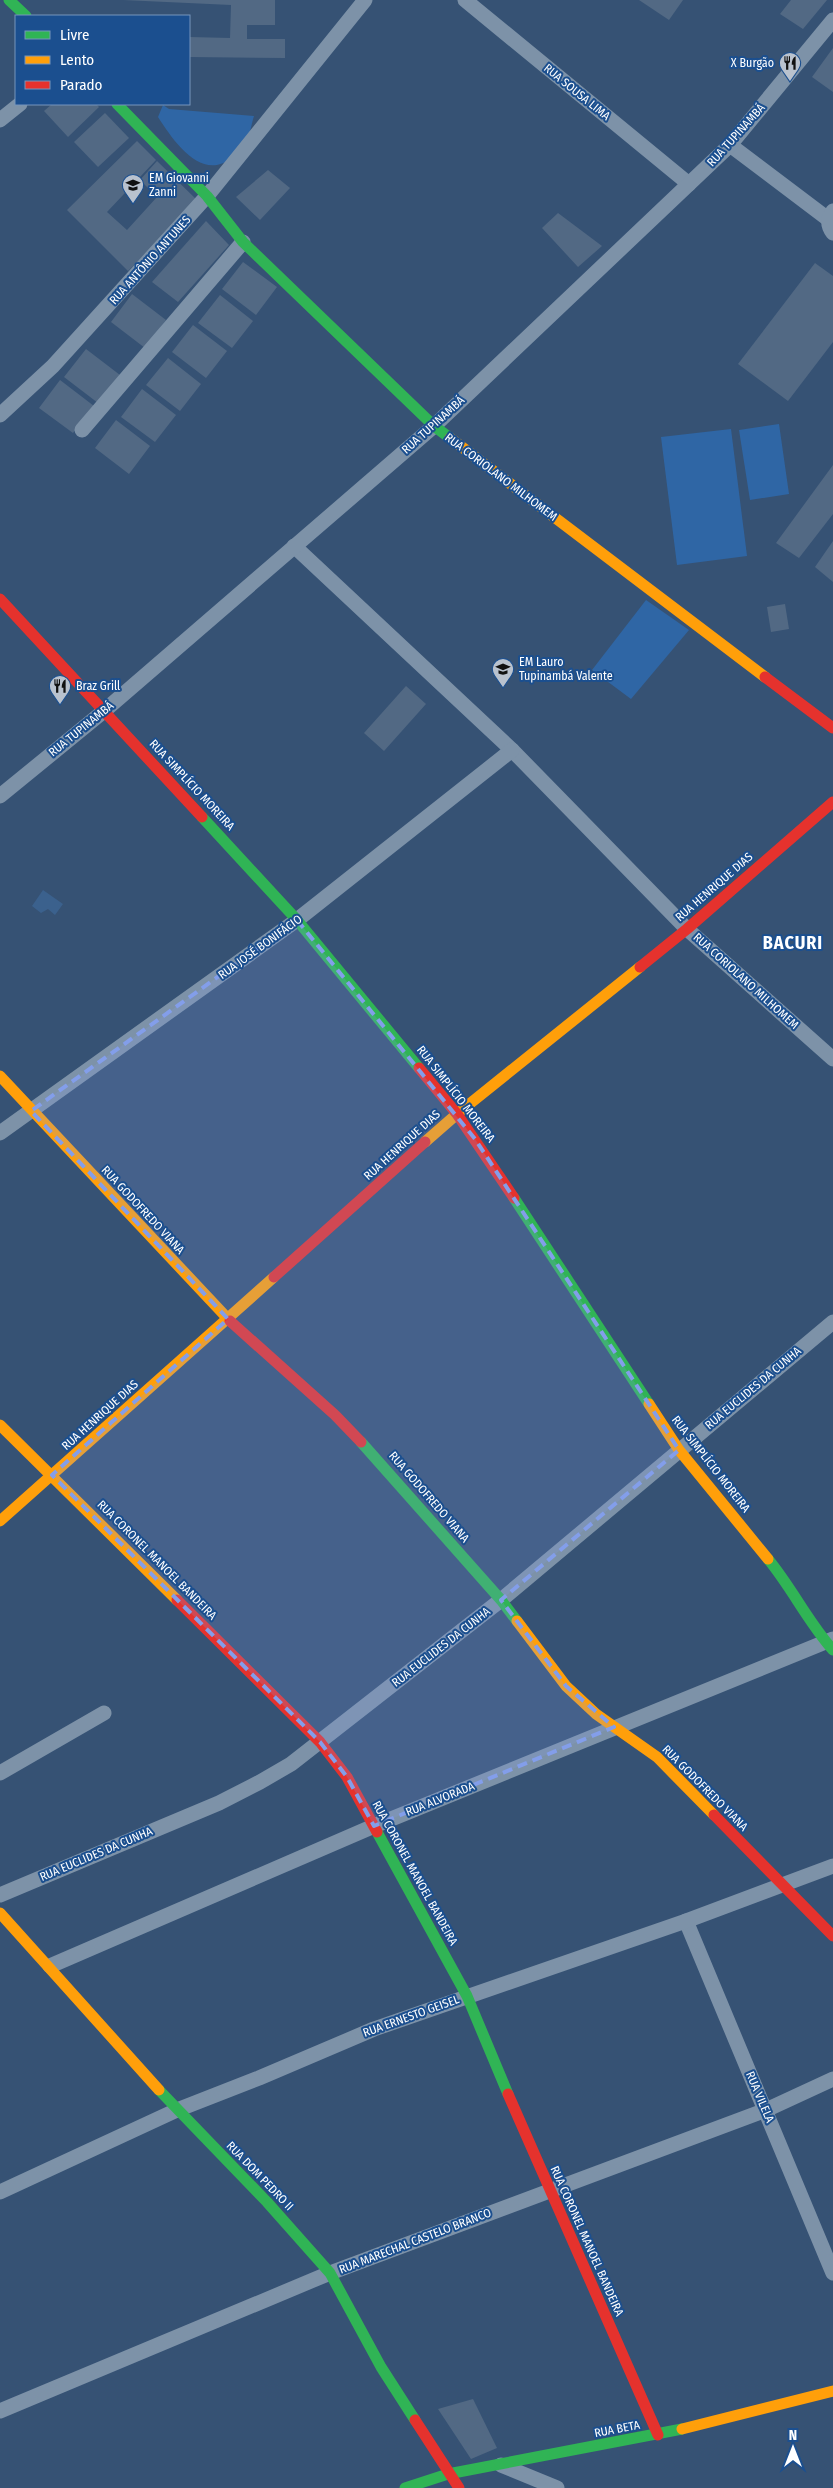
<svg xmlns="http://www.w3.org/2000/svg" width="833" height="2488" viewBox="0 0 833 2488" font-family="'Fira Sans Condensed',sans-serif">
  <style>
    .green { fill: #2f66a5 }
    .water { fill: #3b618d }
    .building { fill: #526984 }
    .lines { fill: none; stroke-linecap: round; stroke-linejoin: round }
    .street { stroke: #7d92a8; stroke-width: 15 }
    .fast { stroke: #30b455; stroke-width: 11 }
    .slow { stroke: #ff9f0a; stroke-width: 11 }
    .jam { stroke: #e5322d; stroke-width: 11 }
    .marked { fill: #839eea; fill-opacity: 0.2; stroke: #839eea; stroke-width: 4; stroke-dasharray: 10 6; stroke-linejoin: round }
    .labels { text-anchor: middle; stroke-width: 4; stroke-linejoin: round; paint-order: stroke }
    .poi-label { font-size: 12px; fill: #fff; stroke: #1b4f8f; text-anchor: start }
    .street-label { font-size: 12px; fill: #fff; stroke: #1b4f8f }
    .district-label { font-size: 18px; font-weight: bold; letter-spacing: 1px; fill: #fff; stroke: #1b4f8f }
  </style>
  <rect width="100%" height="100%" fill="#365274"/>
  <!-- green -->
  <g class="green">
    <path d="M163 105 169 109 254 116C251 125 250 137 245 145 243 149 237 153 234 156 203 184 174 142 158 117Z"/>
    <path d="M779 424 789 494 750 500 739 430Z"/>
    <path d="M731 429 747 556 677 565 661 437Z"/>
    <path d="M646 600 689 630 631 699 592 670Z"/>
  </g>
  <!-- water -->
  <path class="water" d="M43 890 63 904 55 915 48 909 41 913 32 906Z"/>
  <!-- building -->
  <g class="building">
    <path d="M123 0H275V25H247V39H285V58L189 57V37L230 38 231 5Z"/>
    <path d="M639 0H683L669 20Z"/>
    <path d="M791 0H827L803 29 780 14Z"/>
    <path d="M833 48V92L812 77Z"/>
    <path d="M52 104H96L99 107 68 137 44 111Z"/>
    <path d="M105 113 129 138 98 167 74 142Z"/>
    <path d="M137 141 156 160 107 212 127 230 157 197 140 180 157 161 199 202 128 271 67 210Z"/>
    <path d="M268 170 290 188 260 220 236 197Z"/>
    <path d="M558 213 602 246 578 267 542 228Z"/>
    <path d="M206 221 229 245 178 302 152 282Z"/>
    <path d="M243 262 277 287 256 315 222 289Z"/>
    <path d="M815 263 833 276V342L788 401 738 364Z"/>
    <path d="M132 294 166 320 145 348 111 322Z"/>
    <path d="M220 295 253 321 232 348 198 323Z"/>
    <path d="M193 325 227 351 206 378 172 352Z"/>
    <path d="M86 349 120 375 98 403 64 377Z"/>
    <path d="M168 358 201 384 180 411 146 385Z"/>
    <path d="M60 380 94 406 73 433 39 408Z"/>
    <path d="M142 389 176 415 155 442 121 417Z"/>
    <path d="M116 420 150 446 129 474 95 448Z"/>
    <path d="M833 465V514L799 558 776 543Z"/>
    <path d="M833 541V582L815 567Z"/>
    <path d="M785 604 789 629 771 632 767 607Z"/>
    <path d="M406 686 426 704 384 751 364 733Z"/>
    <path d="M473 2399 497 2448 471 2459 438 2409Z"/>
  </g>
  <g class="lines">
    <!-- street -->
    <g class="street">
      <path d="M465 0 689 184"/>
      <path d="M0 120 20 104"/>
      <path d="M730 145 828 219"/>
      <path d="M833 211C827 219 827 225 833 233"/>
      <path d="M0 415 53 366 207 196 365 0"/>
      <path d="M82 430 243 242"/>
      <path d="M294 546 512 750 687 929 833 1059"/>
      <path d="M0 796 104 711 434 426 730 145 833 20"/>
      <path d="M0 1133 297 920 512 750"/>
      <path d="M0 1773 104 1713"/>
      <path d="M0 1895 219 1803 260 1782 291 1764 501 1600 833 1322"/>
      <path d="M686 1921 833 2273"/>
      <path d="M50 1966 374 1826 833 1639"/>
      <path d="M0 2192 177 2110 259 2078 374 2029 686 1921 833 1866"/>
      <path d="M0 2411 330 2273 766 2110 833 2079"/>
      <path d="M501 2465 557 2488"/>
    </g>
    <!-- fast -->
    <g class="fast">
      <path d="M9 0 26 16"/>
      <path d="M117 104 207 196 243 242 434 426 450 438"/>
      <path d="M202 817 297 920 419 1068"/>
      <path d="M514 1198 649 1404"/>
      <path d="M361 1442 501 1600 517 1621"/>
      <path d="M768 1559C792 1588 808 1622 833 1650"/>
      <path d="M377 1832 467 1996 508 2094"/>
      <path d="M159 2090 267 2202 330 2273 381 2367 415 2420"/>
      <path d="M405 2488 448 2474 682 2429"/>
    </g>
    <!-- slow -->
    <g class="slow">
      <path d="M450 438 765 677"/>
      <path d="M0 1076 230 1321"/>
      <path d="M425 1142 457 1114 640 967"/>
      <path d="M649 1404 679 1450 768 1559"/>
      <path d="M0 1425 177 1600"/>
      <path d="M0 1521 274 1277"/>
      <path d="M517 1621 566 1686 596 1714 657 1757 714 1815"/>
      <path d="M0 1913 159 2090"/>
      <path d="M682 2429 833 2391"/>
    </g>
    <!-- jam -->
    <g class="jam">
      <path d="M0 599 202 817"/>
      <path d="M765 677 833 728"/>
      <path d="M640 967 687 929 833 802"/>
      <path d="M419 1068 457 1114 514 1198"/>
      <path d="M274 1277 425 1142"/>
      <path d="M230 1321 335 1415 361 1442"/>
      <path d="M177 1600 320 1742 347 1777 377 1832"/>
      <path d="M714 1815 833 1936"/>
      <path d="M508 2094 658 2435"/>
      <path d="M415 2420 459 2488"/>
    </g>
  </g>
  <!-- marked area -->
  <path class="marked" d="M297 920 475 1139 679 1450 501 1600 566 1686 614 1727 374 1826 347 1777 320 1742 52 1475 228 1319 31 1111Z"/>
  <!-- icons -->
  <defs>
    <g id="restaurant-pin" transform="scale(1.125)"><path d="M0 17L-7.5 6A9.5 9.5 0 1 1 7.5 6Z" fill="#b9c2ce" stroke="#1b4f8f"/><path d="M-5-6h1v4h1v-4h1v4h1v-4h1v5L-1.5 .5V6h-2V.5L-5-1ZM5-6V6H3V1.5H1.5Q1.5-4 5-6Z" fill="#111"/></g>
    <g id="school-pin" transform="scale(1.125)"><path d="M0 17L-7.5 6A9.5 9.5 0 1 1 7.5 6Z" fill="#b9c2ce" stroke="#1b4f8f"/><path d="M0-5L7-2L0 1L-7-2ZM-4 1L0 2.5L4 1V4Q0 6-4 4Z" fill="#111"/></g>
  </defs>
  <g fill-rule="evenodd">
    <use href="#restaurant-pin" x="790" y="63"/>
    <use href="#school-pin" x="133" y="185"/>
    <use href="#school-pin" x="503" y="669"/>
    <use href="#restaurant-pin" x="60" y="686"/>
  </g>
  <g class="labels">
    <!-- poi labels -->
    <g class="poi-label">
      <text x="774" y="67" text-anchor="end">X Burgão</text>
      <text x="149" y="182">EM Giovanni<tspan x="149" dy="14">Zanni</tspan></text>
      <text x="519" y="666">EM Lauro<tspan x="519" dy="14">Tupinambá Valente</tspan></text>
      <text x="76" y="690">Braz Grill</text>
    </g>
    <!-- street labels -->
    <g class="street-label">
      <text transform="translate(577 92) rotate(39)" y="4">RUA SOUSA LIMA</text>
      <text transform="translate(736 135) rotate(-48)" y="4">RUA TUPINAMBÁ</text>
      <text transform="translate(150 260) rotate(-48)" y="4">RUA ANTÔNIO ANTUNES</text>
      <text transform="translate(433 425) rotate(-42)" y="4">RUA TUPINAMBÁ</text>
      <text transform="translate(501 477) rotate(37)" y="4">RUA CORIOLANO MILHOMEM</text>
      <text transform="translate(81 729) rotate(-39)" y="4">RUA TUPINAMBÁ</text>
      <text transform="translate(192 785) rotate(47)" y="4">RUA SIMPLÍCIO MOREIRA</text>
      <text transform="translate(714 887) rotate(-41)" y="4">RUA HENRIQUE DIAS</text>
      <text transform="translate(260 947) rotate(-36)" y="4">RUA JOSÉ BONIFÁCIO</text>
      <text transform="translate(746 981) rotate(42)" y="4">RUA CORIOLANO MILHOMEM</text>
      <text transform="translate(456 1094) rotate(52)" y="4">RUA SIMPLÍCIO MOREIRA</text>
      <text transform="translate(402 1145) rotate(-42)" y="4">RUA HENRIQUE DIAS</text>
      <text transform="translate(143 1210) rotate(47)" y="4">RUA GODOFREDO VIANA</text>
      <text transform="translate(753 1388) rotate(-40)" y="4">RUA EUCLIDES DA CUNHA</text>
      <text transform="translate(100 1415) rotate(-42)" y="4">RUA HENRIQUE DIAS</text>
      <text transform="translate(711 1464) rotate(52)" y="4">RUA SIMPLÍCIO MOREIRA</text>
      <text transform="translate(429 1497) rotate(49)" y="4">RUA GODOFREDO VIANA</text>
      <text transform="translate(157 1560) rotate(45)" y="4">RUA CORONEL MANOEL BANDEIRA</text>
      <text transform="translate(441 1647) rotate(-38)" y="4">RUA EUCLIDES DA CUNHA</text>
      <text transform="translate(705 1788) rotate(45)" y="4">RUA GODOFREDO VIANA</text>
      <text transform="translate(440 1799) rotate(-22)" y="4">RUA ALVORADA</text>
      <text transform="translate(96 1854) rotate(-23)" y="4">RUA EUCLIDES DA CUNHA</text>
      <text transform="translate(415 1873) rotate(61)" y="4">RUA CORONEL MANOEL BANDEIRA</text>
      <text transform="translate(411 2016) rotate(-20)" y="4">RUA ERNESTO GEISEL</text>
      <text transform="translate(760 2097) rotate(67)" y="4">RUA VILELA</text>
      <text transform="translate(260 2176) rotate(46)" y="4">RUA DOM PEDRO II</text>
      <text transform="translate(415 2241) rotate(-21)" y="4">RUA MARECHAL CASTELO BRANCO</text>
      <text transform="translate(587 2241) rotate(66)" y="4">RUA CORONEL MANOEL BANDEIRA</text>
      <text transform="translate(617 2429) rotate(-11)" y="4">RUA BETA</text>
    </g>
    <!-- district labels -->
    <g class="district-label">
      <text x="793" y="949">BACURI</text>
    </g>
  </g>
  <!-- legend -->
  <rect x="15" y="15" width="175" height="90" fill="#1b4f8f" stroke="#7695bc"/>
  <rect x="25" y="31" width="25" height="8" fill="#30b455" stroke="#7695bc"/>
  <text x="60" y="40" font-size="15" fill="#ffffff">Livre</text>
  <rect x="25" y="56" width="25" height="8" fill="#ff9f0a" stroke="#7695bc"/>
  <text x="60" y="65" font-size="15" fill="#ffffff">Lento</text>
  <rect x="25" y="81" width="25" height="8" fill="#e5322d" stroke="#7695bc"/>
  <text x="60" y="90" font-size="15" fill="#ffffff">Parado</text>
  <!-- north arrow -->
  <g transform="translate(793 2448)" stroke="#1b4f8f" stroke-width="4" paint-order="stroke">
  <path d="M0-4L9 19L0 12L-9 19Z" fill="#ffffff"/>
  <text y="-8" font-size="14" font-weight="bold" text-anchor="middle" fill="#ffffff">N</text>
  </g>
</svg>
